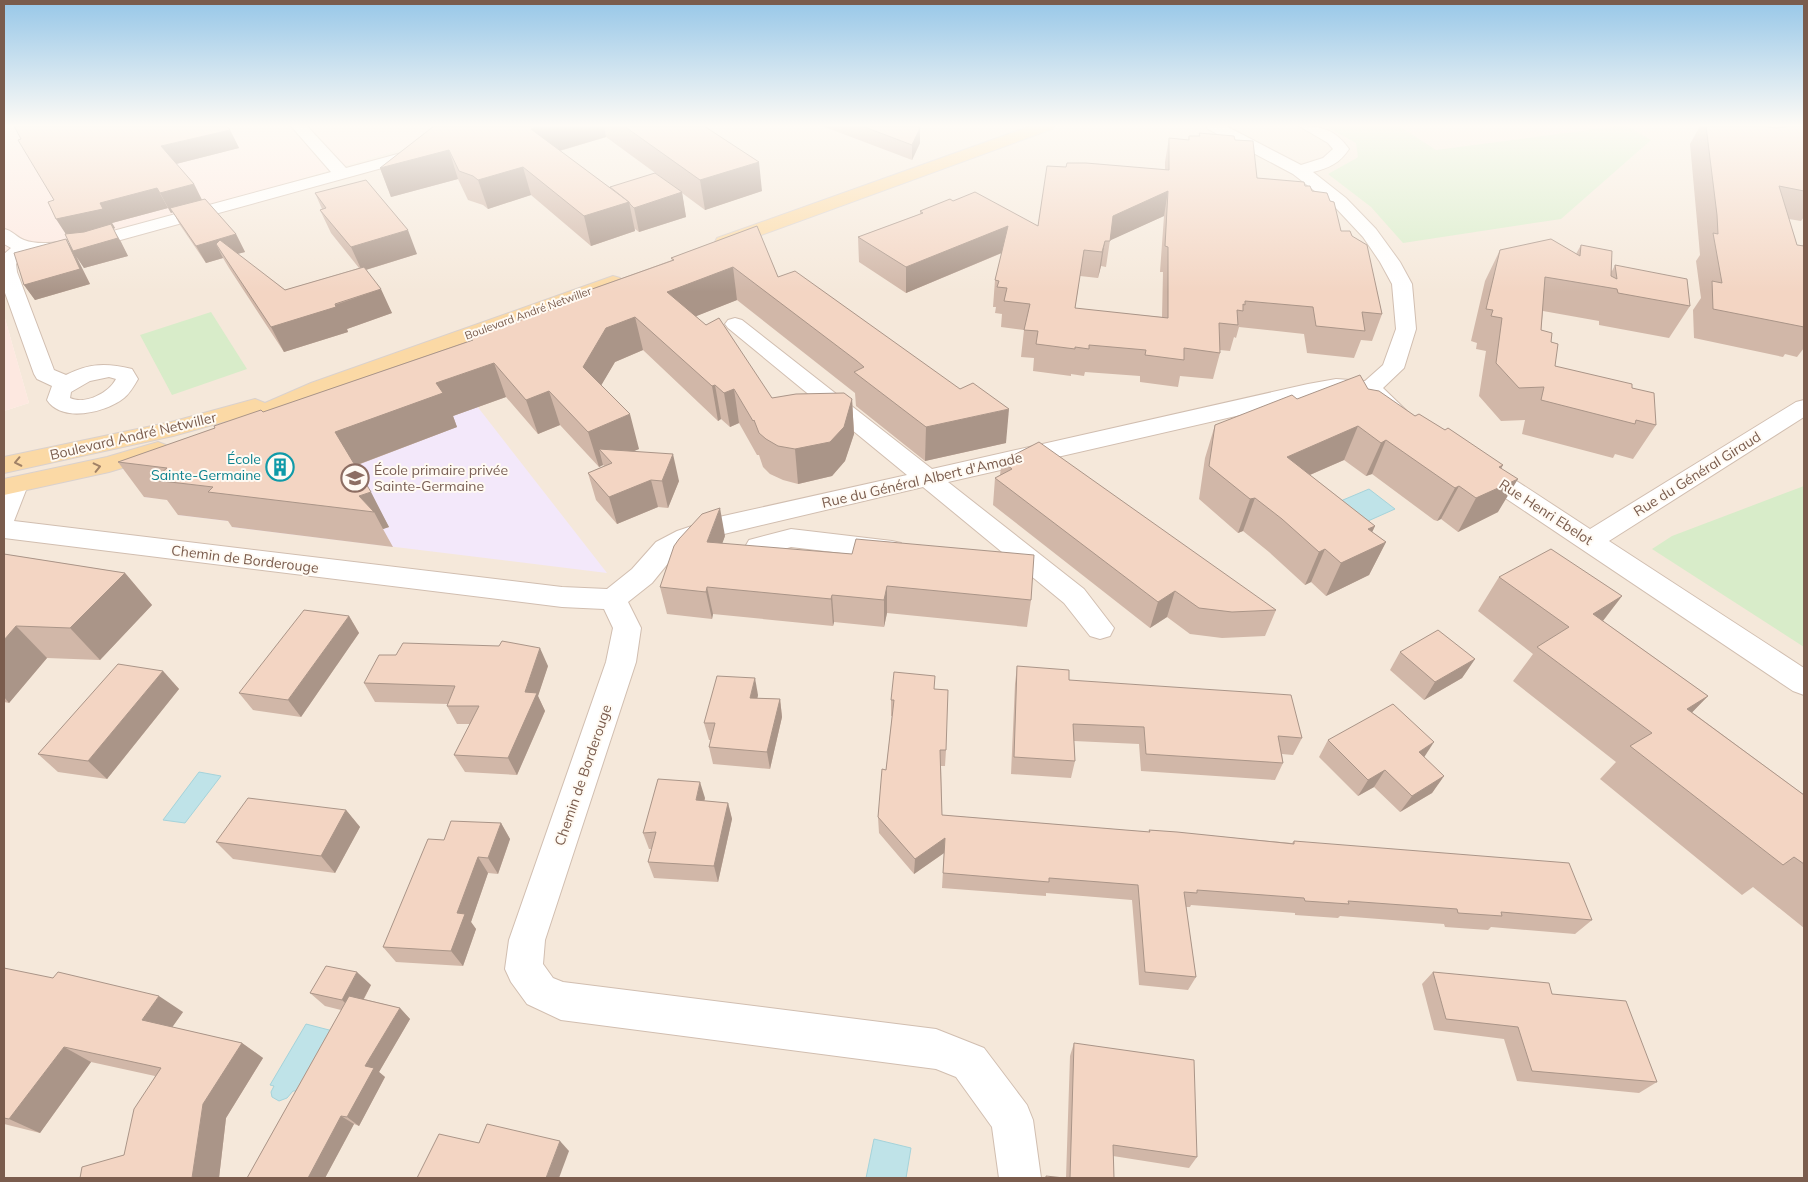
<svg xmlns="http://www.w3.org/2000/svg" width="1808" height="1182" viewBox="0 0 1808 1182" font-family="Mulish,sans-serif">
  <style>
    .residential { fill: #f5e8da }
    .commercial { fill: #fde8e0 }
    .education { fill: #f3e8fa }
    .green { fill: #d8ecc9 }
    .water { fill: #bfe3e8; stroke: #a5d3da }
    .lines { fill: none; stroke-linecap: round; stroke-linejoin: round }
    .minor-casing { stroke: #d1beb0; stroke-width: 2 }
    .major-casing { stroke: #dad1cd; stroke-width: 2 }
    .minor { fill: #fff; fill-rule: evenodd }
    .major { fill: #fbd9a5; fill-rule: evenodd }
    .wall { fill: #d1b7a8; fill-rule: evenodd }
    .shaded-wall { fill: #aa9588 }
    .building { fill: #f3d5c3; stroke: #aa9588; fill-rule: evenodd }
    .oneway { stroke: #a18267 }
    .labels { text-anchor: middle; stroke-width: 4; stroke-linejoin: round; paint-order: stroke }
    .far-street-label { font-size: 11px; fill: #7a5c4d; stroke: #fffaf3 }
    .street-label { font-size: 14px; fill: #7a5c4d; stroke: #fffaf3 }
    .culture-label { font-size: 14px; fill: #0d838f; stroke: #fffaf3; text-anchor: end }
    .education-label { font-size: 14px; fill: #785e54; stroke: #fffaf3; text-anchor: start }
  </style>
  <rect width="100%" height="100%" fill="#fdf6ec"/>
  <!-- residential -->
  <path class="residential" d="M485 126H1804V1178H4V411L29 403 4 315V260L283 184 401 149Z"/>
  <!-- commercial -->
  <g class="commercial">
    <path d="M4 126H485L401 149 283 184 4 260Z"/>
    <path d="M4 315 29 403 4 411Z"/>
  </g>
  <!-- education -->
  <path class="education" d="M452 374 607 573 232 527 236 522 178 515 190 502 144 497 179 484 177 472Z"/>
  <!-- green -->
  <g class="green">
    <path d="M1325 126H1399L1436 150 1619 126H1627L1651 140 1561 219 1403 243 1371 207 1328 174 1355 159 1358 157 1356 143Z"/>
    <path d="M211 312 247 369 172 395 140 335Z"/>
    <path d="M1804 486V647L1652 549 1672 536Z"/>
  </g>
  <!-- water -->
  <g class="water">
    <path d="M1369 489 1395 509 1350 529 1324 508Z"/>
    <path d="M199 772 221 776 185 823 163 820Z"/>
    <path d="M306 1024 333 1031 298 1091H293L287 1098 279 1101 272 1097 271 1092 274 1086 270 1085Z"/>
    <path d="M874 1139 911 1148 906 1178H866Z"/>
  </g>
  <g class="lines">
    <!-- minor casing -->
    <g class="minor-casing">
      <g id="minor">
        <path d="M291 126H307L346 168 427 146 433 148 435 151 433 154 95 247 55 253H30L20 259 16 264 17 272 54 370 66 375C90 363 106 363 132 369L138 379C134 386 130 393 124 398 105 413 62 423 47 400L52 386 37 379 34 374 4 290V254L11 248 4 244V229C12 230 16 237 24 240 42 247 68 240 87 238L331 172ZM109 377 116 379C109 393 85 405 70 398L71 392 90 381Z"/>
        <path d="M1206 126H1226L1301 165 1323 158 1333 149 1328 143 1299 126C1321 126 1335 129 1349 149 1340 163 1329 168 1313 172L1346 198 1376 229 1400 262 1412 284 1416 329 1404 368 1383 388 1412 416 1409 421C1390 426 1376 406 1363 393H1336L948 482 1084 589 1114 628 1110 636 1100 639 1090 636 1064 603 923 487 724 534 695 543 674 556 652 583 628 602 641 628 636 662 545 940 543 964 553 978 563 982 936 1029 984 1048 1027 1105 1033 1120 1041 1178H999L992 1127 956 1077 936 1069 561 1020 527 1004 511 982 505 969 509 940 606 662 613 628 604 609 562 607 4 538V485L7 479 16 477 25 479 28 485 14 521 562 587 607 589 632 569 656 542 677 531 719 517 907 475 728 328 725 324 728 320 735 318 742 320 932 469 1308 384 1336 379 1365 381 1383 365 1396 329 1392 284 1380 262 1363 237 1334 206 1293 174 1208 129Z"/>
        <path d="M1804 400V417L1609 541 1804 668V695L1793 691 1471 475 1468 469 1471 463 1480 461 1489 463 1590 529 1796 402Z"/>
        <path d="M791 529 892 541 901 543 905 550 901 557 892 559 791 547 758 556 749 554 745 547 749 540Z"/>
      </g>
    </g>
    <!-- major casing -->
    <g class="major-casing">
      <g id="major">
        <path d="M1031 126H1054L1052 129 731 246 724 248 717 246 715 242 717 238Z"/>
        <path d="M613 276 620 278 623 282 620 286 327 393 245 429 237 431 229 429 225 424 227 421 173 436 4 473V457L171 422 255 399 265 403 311 383Z"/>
        <path d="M158 442 166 445 170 450 166 455 109 472 4 495V479L107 457Z"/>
      </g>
    </g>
    <!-- minor -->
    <use href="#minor" class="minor"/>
    <!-- major -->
    <use href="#major" class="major"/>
  </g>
  <!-- wall -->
  <g class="wall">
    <path d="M434 126H704L762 191 705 210 682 193 686 217 639 232 635 229V231L591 246 531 195 488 209 483 205 468 200 458 179 391 197 380 168ZM606 137 669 183 610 188 560 151Z"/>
    <path d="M822 126H917L920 143 912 160Z"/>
    <path d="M1700 126H1763L1776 128 1804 126V217L1801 221 1789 219 1797 245 1804 246V348L1797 357 1785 354 1783 357 1694 338 1693 310 1701 298 1696 261 1700 255 1699 243 1690 144Z"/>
    <path d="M230 130 239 148 176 164 194 184 202 200 236 234 245 252 237 254 285 290 359 268 331 233 320 210 322 209 315 193 417 254 366 270 392 313 347 329 348 332 284 352 229 268 223 258 206 263 180 225 173 212 171 213 168 208 112 223 115 228 113 229 121 242 128 256 84 268 76 256 90 284 35 300 24 285 71 247 54 200Z"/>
    <path d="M1199 133 1235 140 1257 178 1305 186 1312 191 1341 231 1352 236 1382 314 1372 341 1361 340 1354 358 1307 353 1304 334 1239 327 1236 338 1234 337 1230 351 1220 350V353L1213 379 1180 376 1178 387 1140 382V376L1085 372 1084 376 1071 374V376L1033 371 1034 358 1021 357 1024 330 1001 327 1002 314 995 313 996 307H993L995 280 1002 253 906 293 859 262 858 237 920 214V211L953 201 1038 226 1066 167 1165 170V162L1169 138 1188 140 1189 136H1199ZM1164 216 1160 272H1163L1162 317 1075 309 1080 276 1098 278 1101 266 1106 267 1110 240Z"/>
    <path d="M757 226 778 277 1006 443 925 461 856 406 855 393 737 300 696 316 772 398 852 399 854 434 845 461 832 476 798 484 783 480 770 474 763 467 759 455H757L739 423 730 427 721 419 718 421 643 350 615 362 601 385 639 449 633 451 679 481 668 508 658 507 617 524 596 500 588 473 604 466 603 465 599 467 560 425 538 434 506 397 453 416 457 427 355 466 389 527 383 529 393 547 232 527 228 521 178 515 167 500 144 497 118 462 472 340 471 338 579 299 578 294 672 260 671 258Z"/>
    <path d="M1581 245 1612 271 1615 265 1690 306 1669 338 1599 325V321L1543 311 1541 330 1551 342 1555 366 1632 388 1656 425 1633 459 1615 454 1613 458 1522 434 1525 420 1501 421 1479 396 1486 351 1476 349 1477 343 1471 341 1485 281 1500 250 1576 254Z"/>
    <path d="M1368 389 1415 416 1445 430 1503 465 1501 468 1498 512 1458 532 1441 519 1437 521 1434 520 1372 474 1366 476 1344 460 1310 475 1375 526 1372 532 1386 542 1369 575 1326 596 1311 582 1305 585 1269 552 1243 531 1238 533 1199 499 1205 458 1215 425 1297 399Z"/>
    <path d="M1002 461 1276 610 1265 636 1222 638 1190 634 1167 617 1150 628 993 505 995 478 1000 475Z"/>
    <path d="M725 536 722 543 1031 600 1027 627 887 613 884 627 834 622 833 626 713 614 712 619 667 614 660 587Z"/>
    <path d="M4 554 125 573 152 605 100 660 47 658 9 703 4 702Z"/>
    <path d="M1499 577 1622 596 1603 621 1708 696 1692 712 1804 795V928L1753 887 1742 895 1600 779 1616 762 1513 681 1533 654 1478 611Z"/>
    <path d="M349 616 359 633 301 717 253 710 239 693Z"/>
    <path d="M499 646 548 666 538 696 545 711 517 775 465 772 454 755 470 724H457L447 706 448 704 375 702 364 683 396 655Z"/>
    <path d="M1400 652 1475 659 1462 678 1424 700 1390 670Z"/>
    <path d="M1017 666 1069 680 1302 738 1293 755 1282 754 1283 763 1275 780 1141 771 1139 744 1074 741 1075 761 1071 778 1011 774 1015 684Z"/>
    <path d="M163 671 179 689 107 779 58 772 38 754Z"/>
    <path d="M935 689 946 750 945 766H941L942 815 1149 832V830L1292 843 1294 841 1592 920 1575 934 1491 927 1488 930 1445 927 1444 924 1340 916 1338 918 1295 915V913L1191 905 1190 907H1186L1196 977 1188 990 1139 985 1132 900 1046 893V896L942 888 944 853 914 874 879 833 878 817 886 770 892 716H891V700Z"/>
    <path d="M758 695 757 698 780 699 782 717 770 769 713 764 709 747 711 740H709L704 723Z"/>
    <path d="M1328 740 1424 757 1444 776 1432 793 1400 812 1374 787 1358 796 1319 757Z"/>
    <path d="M705 798 704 801 728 803 732 819 718 882 654 878 648 862 652 849H649L643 833Z"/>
    <path d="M346 810 360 827 335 873 233 859 216 842Z"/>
    <path d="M501 823 510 839 498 874 488 873 471 922 476 929 463 966 396 962 383 947 444 840Z"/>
    <path d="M4 968 183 1012 172 1027 242 1043 263 1058 226 1118 219 1178H80L124 1155 155 1076 91 1062 40 1133 4 1124Z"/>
    <path d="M1433 972 1552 994 1657 1082 1639 1093 1517 1081 1504 1039 1434 1030 1422 984Z"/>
    <path d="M371 985 364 999 400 1008 410 1019 379 1072 385 1077 359 1126 354 1124 325 1178H247L341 1010 325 1006 310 993Z"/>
    <path d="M1074 1043 1197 1157 1189 1168 1113 1156 1114 1178H1066L1070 1056Z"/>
  </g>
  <!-- shaded-wall -->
  <g class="shaded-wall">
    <path d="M540 126H604L606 137 538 157 531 129Z"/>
    <path d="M920 128V143L912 160V145Z"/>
    <path d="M230 130 239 148 172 165 161 146Z"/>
    <path d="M449 150 458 179 391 197 380 168Z"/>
    <path d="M759 162 762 191 705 210 700 180Z"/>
    <path d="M523 167 531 195 488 209 478 180Z"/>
    <path d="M194 184 204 204 170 208 173 212 171 213 160 193Z"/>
    <path d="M157 188 168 208 112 223 115 228 113 229 121 242 128 256 84 268 76 256 90 284 35 300 24 285 66 239 73 250 69 239 56 219 100 203Z"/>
    <path d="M1168 191 1164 216 1109 241 1113 216Z"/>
    <path d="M682 192 686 217 639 232 634 208Z"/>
    <path d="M629 202 635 231 591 246 584 216Z"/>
    <path d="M1008 226 1006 251 906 293V267Z"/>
    <path d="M408 230 417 254 362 271 351 247Z"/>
    <path d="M236 234 245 252 225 257 216 244 223 258 206 263 196 246Z"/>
    <path d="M1105 241 1101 266 1098 278 1102 252Z"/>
    <path d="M733 267 737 300 674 325 667 292Z"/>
    <path d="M381 289 392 313 347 329 348 332 284 352 271 327Z"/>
    <path d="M635 317 643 350 615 362 592 401 583 367 606 328Z"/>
    <path d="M494 363 506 397 453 416 457 427 354 466 335 432 436 383Z"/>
    <path d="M715 385 721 419 718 421 712 386Z"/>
    <path d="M734 389 739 423 730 427 724 393Z"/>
    <path d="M549 391 560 425 538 434 526 400Z"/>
    <path d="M852 399 854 434 845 461 832 476 798 484 795 449Z"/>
    <path d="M1009 409 1006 443 925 461 926 427Z"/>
    <path d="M630 414 639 449 611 461 599 449 603 465 599 467 588 432Z"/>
    <path d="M1358 426 1344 460 1275 490 1287 457Z"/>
    <path d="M1386 440 1372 474 1366 476 1381 443Z"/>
    <path d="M673 454 679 481 668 508 662 481Z"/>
    <path d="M1503 465 1487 493 1518 479 1498 512 1458 532 1476 498 1499 467Z"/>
    <path d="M651 480 658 507 617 524 609 497Z"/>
    <path d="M1459 486 1441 519 1437 521 1455 488Z"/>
    <path d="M371 492 389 527 383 529 374 512 359 496Z"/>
    <path d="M1255 498 1243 531 1238 533 1250 499Z"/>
    <path d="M720 508 725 536 713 569 707 542Z"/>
    <path d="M1375 526 1362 553 1386 542 1369 575 1326 596 1341 563 1368 529Z"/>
    <path d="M1325 549 1311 582 1305 585 1319 552Z"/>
    <path d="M125 573 152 605 100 660 70 628Z"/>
    <path d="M887 586V613L884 627V600Z"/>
    <path d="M707 587 713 614 712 619 706 592Z"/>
    <path d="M1175 591 1167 617 1150 628 1158 602Z"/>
    <path d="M832 595 834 622 833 626 831 599Z"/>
    <path d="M1622 596 1595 631 1593 614Z"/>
    <path d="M349 616 359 633 301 717 288 700Z"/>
    <path d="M16 626 47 658 9 703 4 697V640Z"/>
    <path d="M540 648 548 666 538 696 545 711 517 775 508 758 525 692Z"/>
    <path d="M1475 659 1462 678 1424 700 1435 682Z"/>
    <path d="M163 671 179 689 107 779 88 761Z"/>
    <path d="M755 678 758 695 754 715 750 698Z"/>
    <path d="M1708 696 1675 730 1687 709Z"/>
    <path d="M780 699 782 717 770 769 767 752Z"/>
    <path d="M1434 742 1423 759 1419 752Z"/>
    <path d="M1385 770 1374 787 1358 796 1368 780Z"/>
    <path d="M1444 776 1432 793 1400 812 1412 796Z"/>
    <path d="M700 782 705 798 700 817 696 800Z"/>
    <path d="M728 803 732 819 718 882 714 866Z"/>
    <path d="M346 810 360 827 335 873 321 856Z"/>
    <path d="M501 823 510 839 498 874 488 858Z"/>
    <path d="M945 838 944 853 914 874 915 859Z"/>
    <path d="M478 857 488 873 471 922 476 929 463 966 451 951 457 913Z"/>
    <path d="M357 972 371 985 356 1013 342 1000Z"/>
    <path d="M159 996 183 1012 166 1036 142 1020Z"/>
    <path d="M400 1008 410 1019 379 1072 385 1077 359 1126 347 1117 365 1066Z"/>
    <path d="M242 1043 263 1058 226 1118 219 1178H192L203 1104Z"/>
    <path d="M64 1047 91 1062 40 1133 9 1119Z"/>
    <path d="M341 1116 354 1124 325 1178H308Z"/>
    <path d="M560 1141 569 1151 559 1178H546Z"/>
  </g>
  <!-- building -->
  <g class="building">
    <path d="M14 126H227L230 130 161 146 194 184 160 193 157 188 100 203 103 209 56 219 48 202 54 200 18 140 21 139Z"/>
    <path d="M434 126H540L531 129 629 202 584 216 523 167 478 180 473 176 459 171 449 150 380 168Z"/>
    <path d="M624 126H704L759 162 700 180Z"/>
    <path d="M862 126H917L920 128 912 145Z"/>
    <path d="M1706 126H1763L1776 128 1792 126H1804V191L1779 186 1797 245 1804 246V327L1713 309 1712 281 1722 283 1713 233 1718 234 1717 215Z"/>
    <path d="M1199 133 1234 136 1235 140 1253 141 1257 178 1304 182 1305 186H1310L1312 191 1327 193 1330 201 1334 202 1341 231H1350L1352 236 1367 245 1382 314 1362 312 1365 331 1316 326 1313 307 1245 301V305L1243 304V311L1237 310 1238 325 1219 323 1220 353 1184 348V360L1145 355 1146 350 1089 345V349L1075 347V349L1036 344 1038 331 1024 330 1030 304 1004 301 1007 288 997 287 999 281 995 280 1008 226 906 267 858 237 923 213 920 211 950 199 953 201 975 192 1038 226 1047 166 1066 167 1067 163H1086L1169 170V138L1189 140V136H1200ZM1168 191 1165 246 1168 247V318L1075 308 1084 250 1102 252 1105 241H1110L1113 216Z"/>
    <path d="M655 173 682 192 634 208 630 204 629 202 610 187Z"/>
    <path d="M366 180 408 230 351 247 320 210 326 208 315 193Z"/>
    <path d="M205 199 236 234 196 246 170 208Z"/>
    <path d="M111 224 118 238 73 251 65 234 84 232Z"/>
    <path d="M757 226 778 277 795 271 960 389 973 383 1009 409 926 427 854 372 864 367 857 361 733 267 667 292 706 325 719 318 772 398 796 394 844 393 852 399 844 427 830 442 795 449 778 446 766 439 759 433 754 420 753 421 734 389 724 393 715 385 712 386 635 317 606 328 583 367 630 414 588 432 549 391 526 400 494 363 436 383 443 393 335 432 371 492 359 496 374 512 208 492 213 487 153 480 167 468 118 462 215 428 214 426 261 410 263 412 473 340 471 338 582 298 578 294 674 260 671 258Z"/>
    <path d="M66 239 80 269 24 285 14 253Z"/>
    <path d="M1551 239 1580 256 1581 245 1612 251 1611 276 1617 279 1615 265 1687 279 1690 306 1618 293 1617 289 1545 277 1541 330 1552 333 1551 342 1558 344 1555 366 1632 384V388L1654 393 1656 425 1636 420 1635 424 1541 400 1544 387 1519 388 1496 363 1502 318 1491 316 1493 310 1486 309 1500 250Z"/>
    <path d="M220 240 285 290 364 267 381 289 335 304 336 307 271 327 216 244Z"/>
    <path d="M1360 375 1368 389 1379 391 1415 416 1419 414 1445 430 1448 428 1503 465 1499 467 1518 479 1476 498 1459 486 1455 488 1452 486 1386 440 1381 443 1358 426 1287 457 1375 526 1368 529 1386 542 1341 563 1325 549 1319 552 1282 519 1255 498 1250 499 1209 466 1215 425 1292 395 1297 399Z"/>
    <path d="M1039 442 1276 610 1232 612 1199 608 1175 591 1158 602 995 478 1012 469 1002 461Z"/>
    <path d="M599 449 673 454 662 481 651 480 609 497 588 473 612 463Z"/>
    <path d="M720 508 707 542 852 554 856 539 1034 555 1031 600 887 586 884 600 832 595 831 599 707 587 706 592 660 587 674 546 679 539 702 514Z"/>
    <path d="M1551 549 1622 596 1593 614 1708 696 1687 709 1804 795V864L1794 857 1783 865 1630 746 1652 733 1537 647 1569 627 1499 577Z"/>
    <path d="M4 554 125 573 70 628 16 626 4 640Z"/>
    <path d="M304 610 349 616 288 700 239 693Z"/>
    <path d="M1438 630 1475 659 1435 682 1400 652Z"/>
    <path d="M502 641 540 648 525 692 537 693 508 758 454 755 479 706H447L455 686 364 683 379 655H396L403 643 499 646Z"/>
    <path d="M118 664 163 671 88 761 38 754Z"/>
    <path d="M1017 666 1069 670V680L1291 695 1302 738 1278 736 1283 763 1146 754 1144 727 1073 724 1075 761 1014 757Z"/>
    <path d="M894 672 935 676 934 689 948 690 946 750H940L942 815 1150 832 1149 830 1177 832 1294 844V841L1569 863 1592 920 1501 912 1502 916 1458 913 1457 909 1348 901 1349 904 1305 901 1304 898 1197 890V893L1184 892 1196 977 1145 972 1138 885 1049 878V882L943 873 945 838 915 859 878 817 882 769 886 770 894 700H891Z"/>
    <path d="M717 676 755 678 750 698 780 699 767 752 709 747 715 723H704Z"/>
    <path d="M1393 704 1434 742 1419 752 1444 776 1412 796 1385 770 1368 780 1328 740Z"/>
    <path d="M658 779 700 782 696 800 728 803 714 866 648 862 656 832 643 833Z"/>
    <path d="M248 798 346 810 321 856 216 842Z"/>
    <path d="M451 821 501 823 488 858 478 857 457 913 465 914 451 951 383 947 428 839 444 840Z"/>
    <path d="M326 966 357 972 342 1000 310 993Z"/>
    <path d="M4 968 53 978 58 972 159 996 142 1020 242 1043 203 1104 192 1178H80L82 1167 124 1155 134 1109 161 1068 64 1047 9 1119 4 1118Z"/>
    <path d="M1433 972 1549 983 1552 994 1626 1001 1657 1082 1532 1071 1518 1027 1446 1019Z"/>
    <path d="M349 996 400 1008 365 1066 374 1068 347 1117 341 1116 308 1178H247Z"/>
    <path d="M1074 1043 1194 1060 1197 1157 1113 1145 1114 1178H1070Z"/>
    <path d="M487 1124 560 1141 546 1178H417L439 1134 479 1143Z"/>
    <path d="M1046 1176 1064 1178H1046Z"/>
  </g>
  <!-- one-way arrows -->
  <defs><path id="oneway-chevron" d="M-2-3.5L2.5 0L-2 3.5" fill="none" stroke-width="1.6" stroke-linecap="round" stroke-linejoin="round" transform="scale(1.25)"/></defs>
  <g class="oneway">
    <use href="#oneway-chevron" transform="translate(18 462) rotate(168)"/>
    <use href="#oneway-chevron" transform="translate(97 467) rotate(-13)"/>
  </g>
  <!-- sky -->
  <linearGradient id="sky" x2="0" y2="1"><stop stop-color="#97c7e8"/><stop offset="0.43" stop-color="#fefbf6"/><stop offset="1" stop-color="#fefbf6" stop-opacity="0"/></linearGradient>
  <rect width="1808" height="292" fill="url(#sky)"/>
  <!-- icons -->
  <defs>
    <g id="building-ring" transform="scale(1.4375)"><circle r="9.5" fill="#fffaf3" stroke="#0f9aa8" stroke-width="1.5"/><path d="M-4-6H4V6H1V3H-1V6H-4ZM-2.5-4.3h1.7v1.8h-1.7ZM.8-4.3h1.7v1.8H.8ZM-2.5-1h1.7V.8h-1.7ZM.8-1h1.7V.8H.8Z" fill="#0f9aa8"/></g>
    <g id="school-ring" transform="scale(1.4375)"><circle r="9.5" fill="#fffaf3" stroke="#8d6e63" stroke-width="1.5"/><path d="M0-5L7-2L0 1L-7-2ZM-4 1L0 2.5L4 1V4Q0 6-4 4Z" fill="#8d6e63"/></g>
  </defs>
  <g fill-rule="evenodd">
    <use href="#building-ring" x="280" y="467"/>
    <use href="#school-ring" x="355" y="478"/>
  </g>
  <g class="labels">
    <!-- far-street labels -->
    <g class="far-street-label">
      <text transform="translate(528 313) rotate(-20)" y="4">Boulevard André Netwiller</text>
    </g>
    <!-- street labels -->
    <g class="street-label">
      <text transform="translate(133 436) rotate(-13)" y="5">Boulevard André Netwiller</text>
      <text transform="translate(1697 474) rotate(-32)" y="5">Rue du Général Giraud</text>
      <text transform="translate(922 480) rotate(-13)" y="5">Rue du Général Albert d'Amade</text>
      <text transform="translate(1546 512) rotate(33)" y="5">Rue Henri Ebelot</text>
      <text transform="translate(245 559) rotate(7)" y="5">Chemin de Borderouge</text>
      <text transform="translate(583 775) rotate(-71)" y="5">Chemin de Borderouge</text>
    </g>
    <!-- culture labels -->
    <g class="culture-label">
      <text x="261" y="464">École<tspan x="261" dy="16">Sainte-Germaine</tspan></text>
    </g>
    <!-- education labels -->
    <g class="education-label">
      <text x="374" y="475">École primaire privée<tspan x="374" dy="16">Sainte-Germaine</tspan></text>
    </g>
  </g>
  <!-- border -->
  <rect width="1808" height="1182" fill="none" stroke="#7a5c4d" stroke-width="10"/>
</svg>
